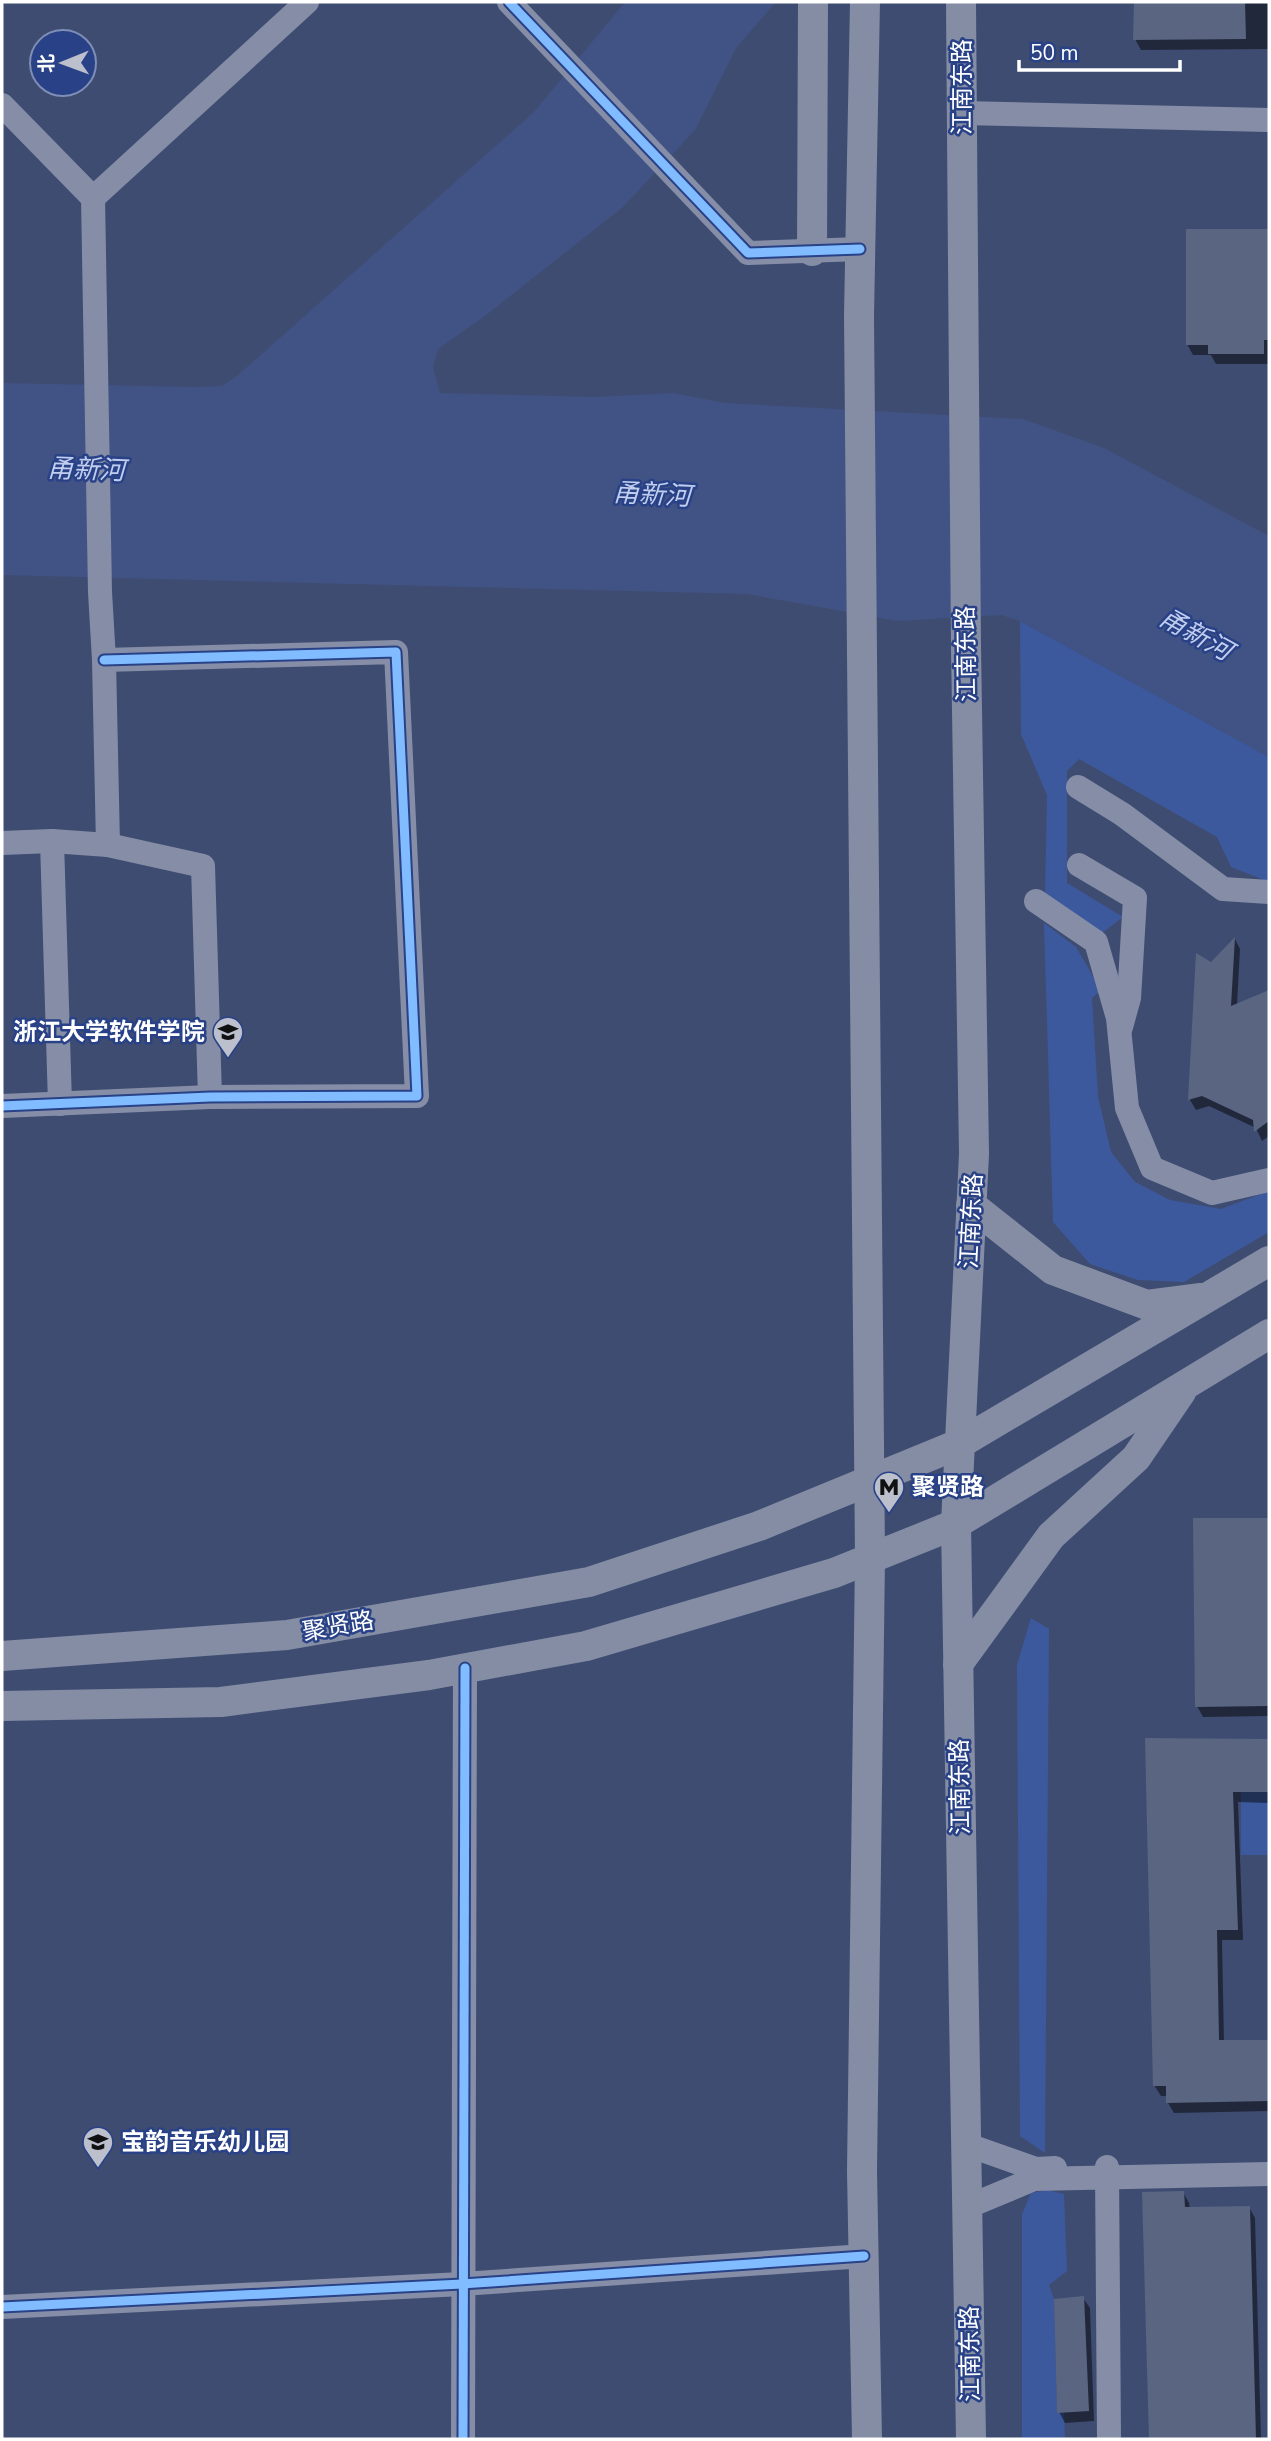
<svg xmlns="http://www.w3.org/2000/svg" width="1271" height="2441" viewBox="0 0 1271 2441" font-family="'Nunito Sans','Noto Sans SC',sans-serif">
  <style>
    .green { fill: #3d599d }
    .water { fill: #415384 }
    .shadow { fill: #0007 }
    .building { fill: #5a6582 }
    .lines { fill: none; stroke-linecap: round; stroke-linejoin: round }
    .minor { stroke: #868ea7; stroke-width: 24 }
    .major { stroke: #848da4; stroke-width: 30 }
    .cycleway-casing { stroke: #294287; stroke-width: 13 }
    .cycleway { stroke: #80bcff; stroke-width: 9 }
    .labels { text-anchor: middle; stroke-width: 5; stroke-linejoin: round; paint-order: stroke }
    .street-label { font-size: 24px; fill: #fff; stroke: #294287 }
    .poi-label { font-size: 24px; font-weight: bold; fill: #fff; stroke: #294287; text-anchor: start }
    .water-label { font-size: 26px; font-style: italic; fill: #c1ceef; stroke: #294287 }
  </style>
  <rect width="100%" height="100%" fill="#3f4c71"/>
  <!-- green -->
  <g class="green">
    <path d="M1020 621 1269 757V882L1231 867 1217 837 1079 759 1067 771V883L1123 917 1102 933 1045 899 1047 795 1021 734Z"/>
    <path d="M1044 923 1076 947 1101 990 1092 998 1098 1097 1111 1152 1135 1182 1170 1200 1221 1209 1269 1191V1232L1184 1282 1138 1280 1090 1264 1053 1222Z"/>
    <path d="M1031 1618 1049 1629 1045 2153 1020 2136 1017 1665Z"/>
    <rect x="1241" y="1792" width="28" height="63"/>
    <path d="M1047 2190 1064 2194 1067 2271 1049 2285 1054 2299 1057 2412H1064L1065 2439H1022V2214L1031 2193Z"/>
  </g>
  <!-- water -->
  <path class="water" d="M625 2H776L736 48 695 130 623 207 485 316 438 349 433 367 440 393 597 397 673 393 725 403 1023 419 1104 448 1269 536V757L1020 621 1001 615 897 621 747 594 2 575V383L196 387 222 386 237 376 534 112Z"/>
  <!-- shadow -->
  <g class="shadow">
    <path d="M1136 2H1269V49L1141 50 1135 39Z"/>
    <path d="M1269 230V364H1216L1211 355H1193L1187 344V231Z"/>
    <path d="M1235 939 1240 949 1237 1005 1263 995 1269 996V1136L1262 1141 1256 1128 1209 1106 1196 1110 1190 1100 1198 956 1211 964Z"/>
    <path d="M1269 1519V1716L1203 1717 1197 1706 1195 1520Z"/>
    <path d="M1147 1740 1269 1741V1803L1238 1802 1243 1940H1222L1224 2042H1269V2111L1174 2113 1168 2103V2096H1161L1154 2085Z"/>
    <path d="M1183 2192 1189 2203 1190 2209 1249 2207 1255 2218 1261 2439H1151L1144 2193Z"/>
    <path d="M1083 2298 1090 2308 1094 2421 1065 2423 1059 2412Z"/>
  </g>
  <!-- building -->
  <g class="building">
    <path d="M1134 2H1245L1246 39 1133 40Z"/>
    <path d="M1186 229H1269V340H1264V354H1208V345H1186Z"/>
    <path d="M1235 937 1231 1006 1269 990V1121L1254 1132 1253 1120 1202 1096 1188 1100 1196 953 1211 962Z"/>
    <path d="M1193 1518H1269V1706L1195 1707Z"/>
    <path d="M1145 1738 1269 1739V1792H1233L1238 1930H1217L1219 2040H1269V2101L1166 2103V2086H1153Z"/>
    <path d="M1184 2191 1185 2207 1250 2206 1256 2439H1149L1142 2192Z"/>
    <path d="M1084 2296 1089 2411 1057 2413 1054 2299Z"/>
  </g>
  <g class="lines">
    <!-- minor -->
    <g class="minor">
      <path d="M509 2 748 253 860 249"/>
      <path d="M2 105 93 198 100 592 104 660 108 845"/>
      <path d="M962 113 1269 120"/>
      <path d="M93 198 307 2"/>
      <path d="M1078 787 1122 814 1223 889 1269 892"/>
      <path d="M52 841 108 845 203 866 210 1097"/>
      <path d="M2 843 52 841 60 1104"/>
      <path d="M1079 865 1135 898 1129 998 1121 1027"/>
      <path d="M1036 901 1096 942 1118 1018 1127 1108 1152 1168 1212 1193 1269 1180"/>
      <path d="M2 1106 210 1097 417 1096 396 652 104 660"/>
      <path d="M965 2144 1036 2169 1055 2168"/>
      <path d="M1107 2167 1109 2439"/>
      <path d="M967 2207 1034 2179 1269 2174"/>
      <path d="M2 2307 462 2284 864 2256"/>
      <path d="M463 2439 465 1668"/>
    </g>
    <!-- major -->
    <g class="major">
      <path d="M865 2 859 316 870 1558 862 2171 867 2439"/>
      <path d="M961 2 966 647 974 1154 956 1524 971 2439"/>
      <path d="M812 251 813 2"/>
      <path d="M971 1205 1053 1270 1147 1305 1201 1298"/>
      <path d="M2 1656 287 1635 589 1582 759 1526 959 1444 1269 1261"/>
      <path d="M958 1664 1051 1536 1136 1458 1181 1392"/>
      <path d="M2 1706 221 1702 429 1675 586 1646 834 1573 956 1524 1269 1334"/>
    </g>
    <!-- cycleway casing -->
    <g class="cycleway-casing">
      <g id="cycleway">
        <path d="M509 2 748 253 860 249"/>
        <path d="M2 1106 210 1097 417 1096 396 652 104 660"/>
        <path d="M2 2307 462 2284 864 2256"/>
        <path d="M463 2439 465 1668"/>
      </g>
    </g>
    <!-- cycleway -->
    <use href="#cycleway" class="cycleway"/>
  </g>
  <!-- icons -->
  <defs>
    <g id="university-pin" transform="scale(1.575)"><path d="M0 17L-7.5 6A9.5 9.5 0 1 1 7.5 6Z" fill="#bcc0cd" stroke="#294287"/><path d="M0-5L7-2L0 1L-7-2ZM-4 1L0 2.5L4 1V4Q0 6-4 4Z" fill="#111"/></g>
    <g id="metro-pin" transform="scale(1.575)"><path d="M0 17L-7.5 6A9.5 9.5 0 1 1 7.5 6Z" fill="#bcc0cd" stroke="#294287"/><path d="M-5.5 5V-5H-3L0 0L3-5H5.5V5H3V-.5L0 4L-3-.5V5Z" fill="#111"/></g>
    <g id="school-pin" transform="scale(1.575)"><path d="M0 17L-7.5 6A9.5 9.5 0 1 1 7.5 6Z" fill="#bcc0cd" stroke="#294287"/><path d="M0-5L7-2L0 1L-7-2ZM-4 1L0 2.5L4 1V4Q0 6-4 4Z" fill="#111"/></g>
  </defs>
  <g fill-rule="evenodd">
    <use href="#university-pin" x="228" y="1032"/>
    <use href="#metro-pin" x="889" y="1487"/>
    <use href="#school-pin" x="98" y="2142"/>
  </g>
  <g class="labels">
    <!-- street labels -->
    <g class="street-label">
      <text transform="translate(962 87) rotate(-90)" y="8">江南东路</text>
      <text transform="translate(966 654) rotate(-91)" y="8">江南东路</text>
      <text transform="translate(971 1221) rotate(-87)" y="8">江南东路</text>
      <text transform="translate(338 1626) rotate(-10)" y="8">聚贤路</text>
      <text transform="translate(960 1787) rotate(-91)" y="8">江南东路</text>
      <text transform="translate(970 2354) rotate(-91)" y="8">江南东路</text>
    </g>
    <!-- poi labels -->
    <g class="poi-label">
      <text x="205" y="1040" text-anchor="end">浙江大学软件学院</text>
      <text x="912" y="1495">聚贤路</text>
      <text x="121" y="2150">宝韵音乐幼儿园</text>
    </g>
    <!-- water labels -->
    <g class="water-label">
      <text transform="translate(86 469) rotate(2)" y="9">甬新河</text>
      <text transform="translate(652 494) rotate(3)" y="9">甬新河</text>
      <text transform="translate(1196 634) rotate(29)" y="9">甬新河</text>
    </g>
  </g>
  <!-- border -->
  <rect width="1271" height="2441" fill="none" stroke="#ffffff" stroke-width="7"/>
  <!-- north arrow -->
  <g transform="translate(63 63) rotate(269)"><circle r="33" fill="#294287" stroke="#7f8eb7" stroke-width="2"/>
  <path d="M0-5L12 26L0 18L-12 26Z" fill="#bcc0cd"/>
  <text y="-10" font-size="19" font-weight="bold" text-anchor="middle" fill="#ffffff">北</text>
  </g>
  <!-- scale -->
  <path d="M1019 60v10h161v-10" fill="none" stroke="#ffffff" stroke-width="3.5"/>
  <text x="1030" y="60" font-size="21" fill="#ffffff" stroke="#294287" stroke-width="5" paint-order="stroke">50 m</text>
</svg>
